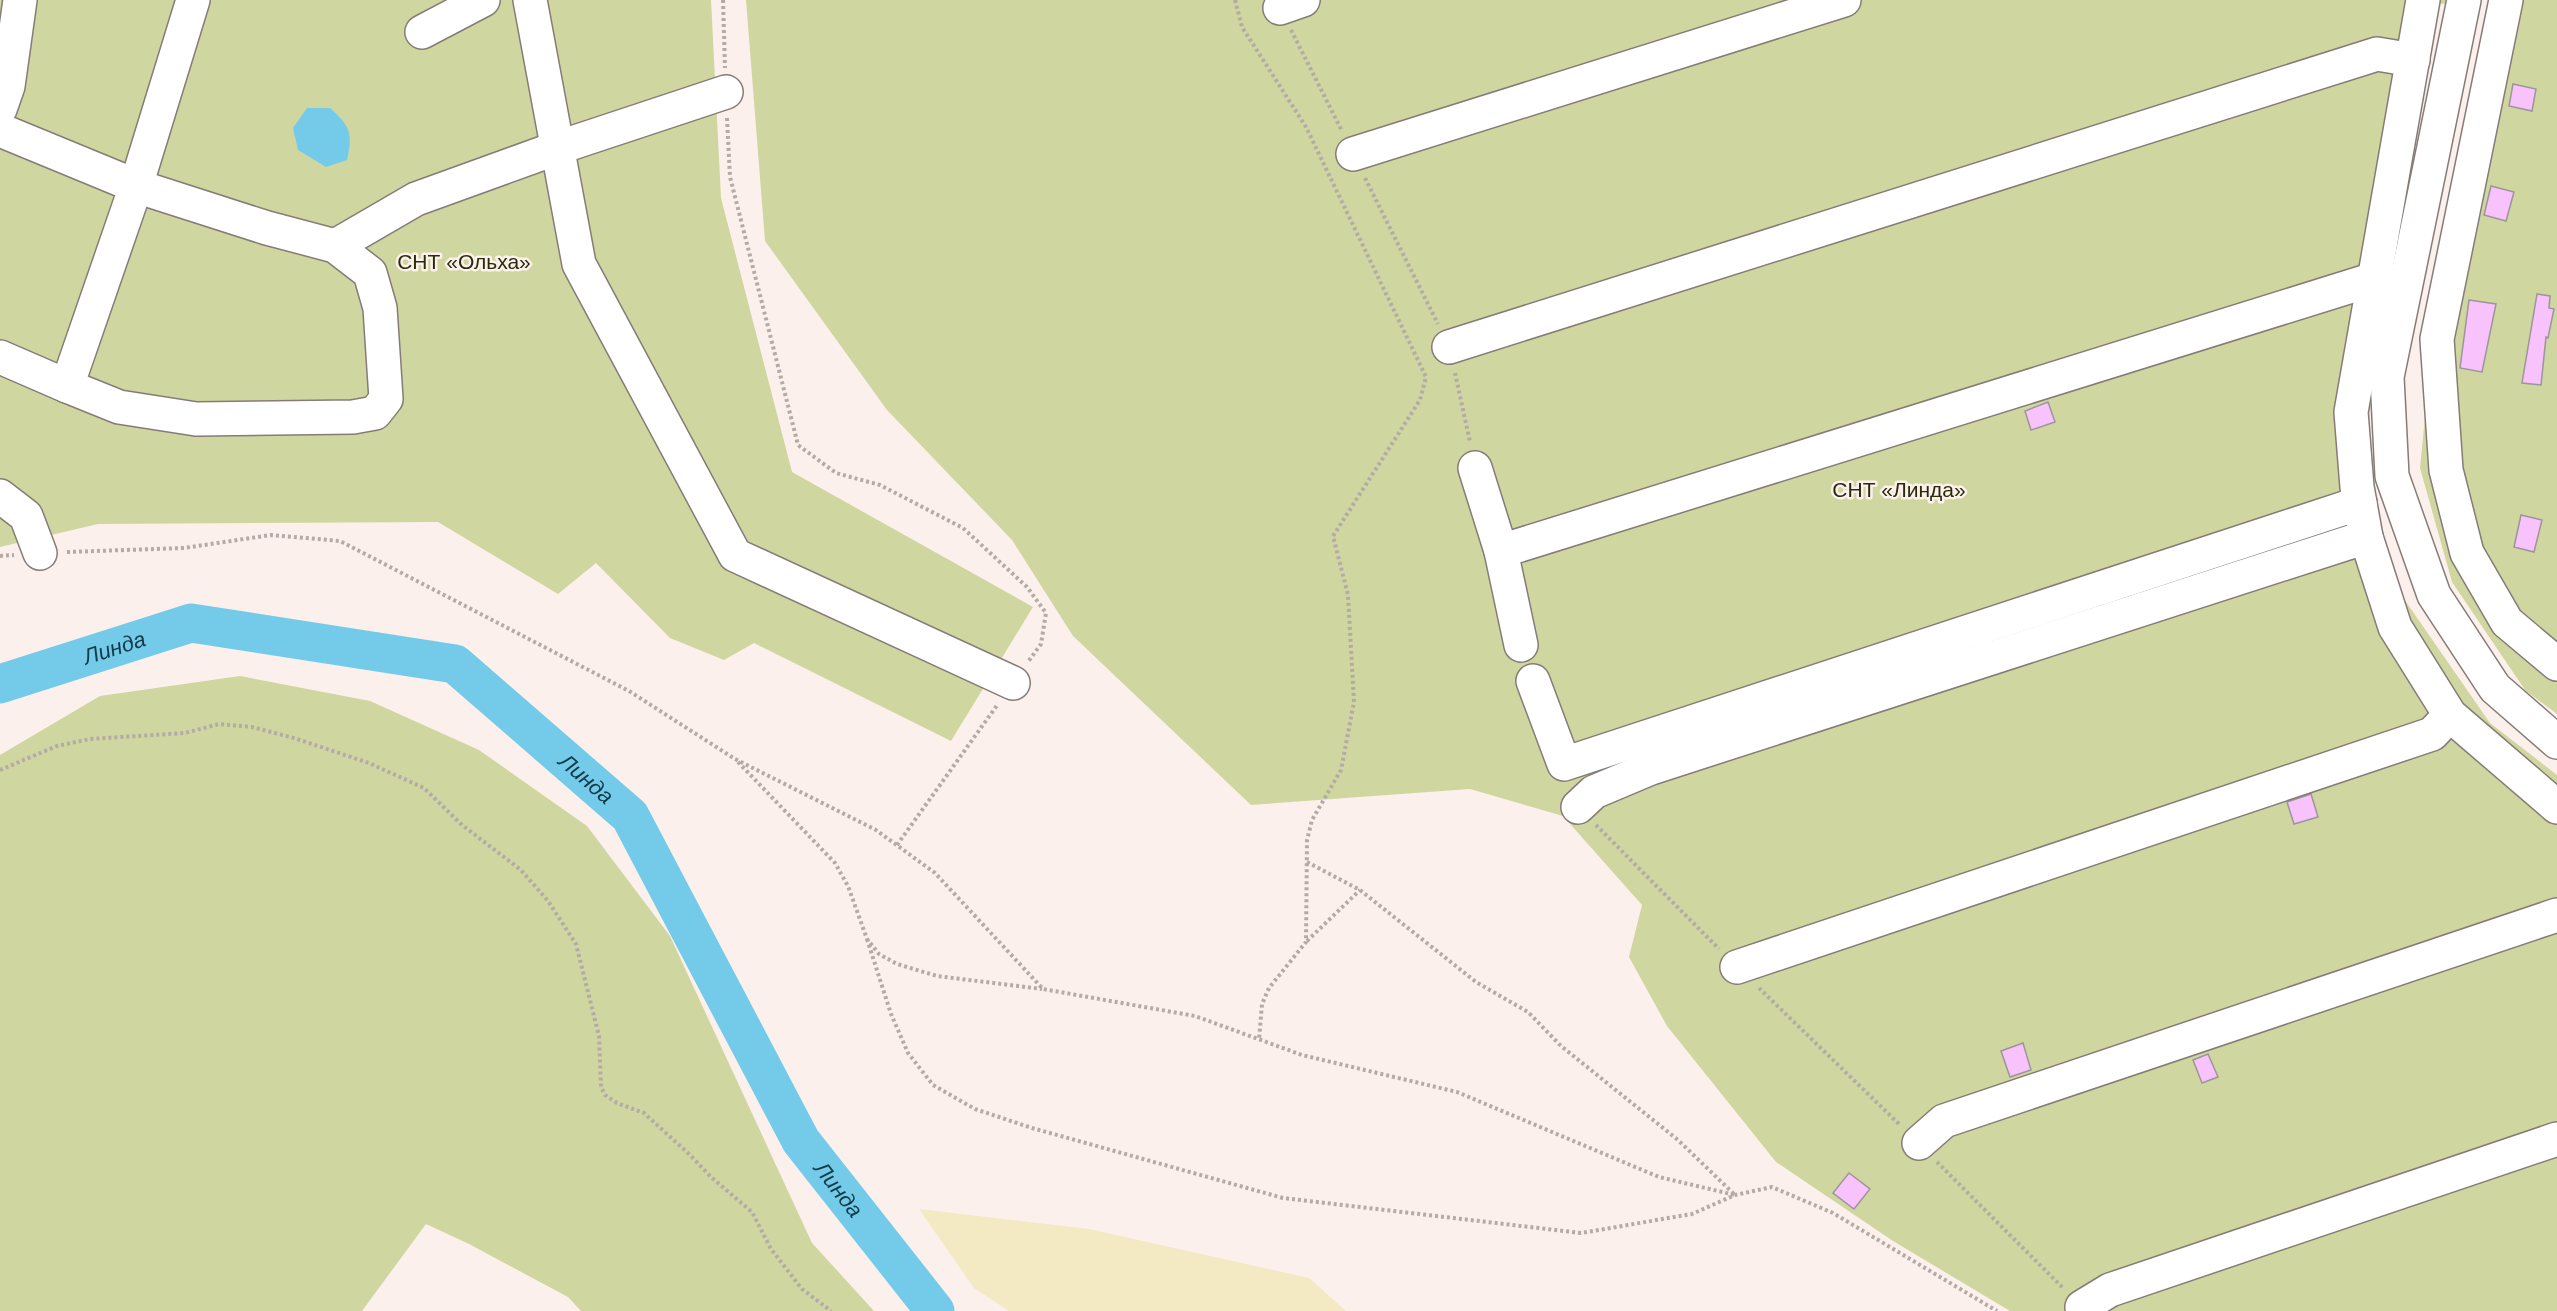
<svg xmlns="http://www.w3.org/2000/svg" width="2557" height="1311" viewBox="0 0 2557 1311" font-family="Helvetica,sans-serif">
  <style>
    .green { fill: #d0d69f }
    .sand { fill: #f3e9c3 }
    .water { fill: #73cbe9 }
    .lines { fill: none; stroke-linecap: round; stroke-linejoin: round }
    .river { stroke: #73cbe9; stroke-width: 39 }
    .building { fill: #f8c3fc; stroke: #9c959c; stroke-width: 1.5 }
    .minor-casing { stroke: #867c77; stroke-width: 36 }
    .path { stroke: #b4aba7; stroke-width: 4; stroke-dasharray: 3 3; stroke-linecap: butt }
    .minor { stroke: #fff; stroke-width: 33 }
    .labels { text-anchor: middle; stroke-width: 5; stroke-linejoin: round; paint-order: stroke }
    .park-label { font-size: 21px; fill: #292c0b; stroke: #fbf0eb }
    .water-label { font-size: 22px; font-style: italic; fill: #123b48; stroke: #fbf0eb }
  </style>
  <rect width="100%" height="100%" fill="#fbf0eb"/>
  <!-- green -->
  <g class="green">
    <path d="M0 0H711L721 198 792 472 1033 607 951 741 754 643 724 660 670 638 596 563 558 594 438 522 98 524 0 547Z"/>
    <path d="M746 0H2458L2457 7 2439 3 2373 334 2367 466 2395 586 2490 723 2557 775V1311H2010L1893 1241 1776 1162 1667 1026 1629 957 1642 905 1563 816 1470 789 1251 805 1073 636 1012 540 887 410 765 241Z"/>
    <path d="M2489 0H2557V714L2525 690 2452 582 2420 468 2441 255Z"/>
    <path d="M240 676 370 701 479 750 587 826 670 936 812 1243 874 1311H581L568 1297 469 1244 426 1224 362 1311H0V755L100 696Z"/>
  </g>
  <!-- sand -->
  <path class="sand" d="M919 1209 1089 1229 1309 1278 1346 1311H1009L974 1288Z"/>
  <!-- water -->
  <path class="water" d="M307 108H330C350 126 353 133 347 160L326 167 298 150 293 128Z"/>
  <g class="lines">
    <!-- river -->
    <path class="river" id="s1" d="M0 684 191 623 455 664 630 816 801 1141 935 1311"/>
  </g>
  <!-- building -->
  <g class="building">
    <path d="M2513 84 2536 89 2532 111 2509 106Z"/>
    <path d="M2491 186 2514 192 2506 221 2484 215Z"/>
    <path d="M2537 294 2550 296 2549 308 2554 309 2548 338 2546 337 2541 385 2522 383Z"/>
    <path d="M2469 300 2496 304 2482 372 2460 368Z"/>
    <path d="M2048 402 2055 422 2031 430 2025 411Z"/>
    <path d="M2521 515 2542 520 2534 552 2514 547Z"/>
    <path d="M2311 794 2318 817 2294 824 2287 802Z"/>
    <path d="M2023 1043 2031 1070 2010 1077 2001 1051Z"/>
    <path d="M2208 1054 2218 1077 2202 1083 2193 1060Z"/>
    <path d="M1849 1173 1870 1189 1854 1209 1833 1193Z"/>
  </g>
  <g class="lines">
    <!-- minor casing -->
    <g class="minor-casing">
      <g id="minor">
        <path d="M530 0 579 264 735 555 1013 683"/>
        <path d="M2423 0 2351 412 2357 487 2366 537 2395 627 2450 715 2557 807"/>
        <path d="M2464 0 2387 377 2392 476 2434 595 2495 688 2557 742"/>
        <path d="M2506 0 2437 339 2446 470 2467 553 2507 622 2557 664"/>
        <path d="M1280 8 1303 0"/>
        <path d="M422 32 483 0"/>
        <path d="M0 109 8 86 20 0"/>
        <path d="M0 130 136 186 267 228 335 246 370 273 380 308 386 399 375 413 353 417 196 419 119 407 67 386 136 186 193 0"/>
        <path d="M1353 154 1844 0"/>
        <path d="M335 246 416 199 557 148 726 92"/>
        <path d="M1449 347 2377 54 2413 60"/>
        <path d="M0 357 67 386"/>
        <path d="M1475 468 1501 551 1521 645"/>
        <path d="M0 496 26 516 40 553"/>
        <path d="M1501 551 2374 279"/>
        <path d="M1533 681 1564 764 2360 503"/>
        <path d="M1578 807 1594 792 1651 768 2366 537"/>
        <path d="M1737 967 2432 734 2450 715"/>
        <path d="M1919 1143 1944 1121 2557 915"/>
        <path d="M2082 1307 2110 1290 2557 1139"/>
      </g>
    </g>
    <!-- path -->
    <g class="path">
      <path d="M723 0 725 68"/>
      <path d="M1235 0 1242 27 1306 127 1426 377 1420 400 1333 536 1348 595 1354 702 1341 770 1312 820 1307 840 1306 942 1269 988 1262 1004 1259 1040"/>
      <path d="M1291 30 1342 131"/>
      <path d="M727 118 730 177 798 445 836 473 880 485 963 528 1027 587 1046 613 1041 644 1028 662"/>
      <path d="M1365 178 1438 324"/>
      <path d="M1455 373 1470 442"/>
      <path d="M67 552 184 548 271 535 340 541 629 691 735 759 876 830 935 873 1043 989 1195 1016 1302 1055 1457 1092 1659 1177 1735 1195"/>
      <path d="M0 556 14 555"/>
      <path d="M738 762 835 863 848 886 867 939 879 954 897 964 937 976 1042 989"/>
      <path d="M0 770 57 746 90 739 185 733 219 724 252 727 294 738 369 763 424 788 462 825 521 870 548 901 576 944 599 1036 601 1087 605 1095 617 1103 644 1113 690 1155 711 1177 752 1212 771 1249 802 1289 831 1311"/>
      <path d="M1596 825 1719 949"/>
      <path d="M897 845 998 704"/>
      <path d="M1307 862 1360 890 1476 982 1528 1012 1561 1046 1678 1140 1735 1195"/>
      <path d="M867 939 891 1014 908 1053 933 1085 975 1109 1032 1128 1283 1198 1581 1233 1692 1214 1735 1195 1772 1187 1833 1213 1997 1311"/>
      <path d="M1307 941 1360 890"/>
      <path d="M1759 988 1900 1125"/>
      <path d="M1937 1162 2063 1288"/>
    </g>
    <!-- minor -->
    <use href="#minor" class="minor"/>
  </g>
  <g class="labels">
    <!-- park labels -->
    <g class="park-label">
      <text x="464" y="269">СНТ «Ольха»</text>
      <text x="1899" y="497">СНТ «Линда»</text>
    </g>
    <!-- water labels -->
    <g class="water-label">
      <text dy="8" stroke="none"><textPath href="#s1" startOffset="120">Линда</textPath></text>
      <text dy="8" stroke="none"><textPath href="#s1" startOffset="642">Линда</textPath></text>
      <text dy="8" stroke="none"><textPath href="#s1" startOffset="1128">Линда</textPath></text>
    </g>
  </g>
</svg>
